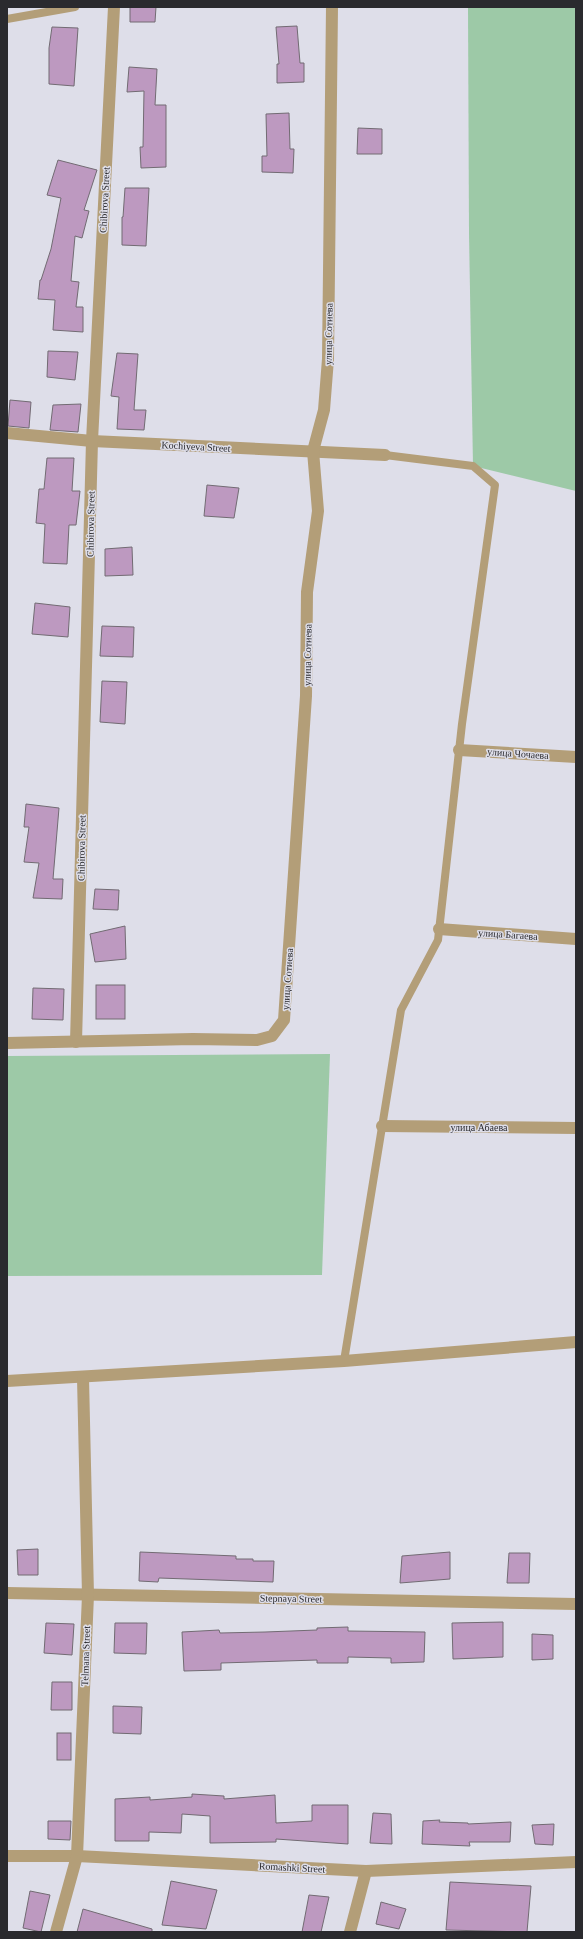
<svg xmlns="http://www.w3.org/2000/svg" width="583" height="1939" viewBox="0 0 583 1939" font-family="'Times New Roman',serif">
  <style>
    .green { fill: #9dc9a7 }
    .building { fill: #bd99c0; stroke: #726b73 }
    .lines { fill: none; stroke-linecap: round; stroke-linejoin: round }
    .lane { stroke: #b39e78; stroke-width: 8 }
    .street { stroke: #b39e78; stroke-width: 12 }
    .labels { text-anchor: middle; stroke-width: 3; stroke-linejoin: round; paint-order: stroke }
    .street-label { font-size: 10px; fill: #2a2a2e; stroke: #dedee9 }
  </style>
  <rect width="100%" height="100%" fill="#dedee9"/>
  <!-- green -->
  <g class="green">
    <path d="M468 7H576V491L473 466 469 233Z"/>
    <path d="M330 1054 322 1275 7 1276V1056Z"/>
  </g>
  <!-- building -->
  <g class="building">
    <path d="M130 7H156L155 22H130Z"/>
    <path d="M297 26 300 63H304V82L277 83V64H279L276 27Z"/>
    <path d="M52 27 78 28 74 86 49 84V48Z"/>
    <path d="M129 67 157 69 155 105H166V167L141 168 140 147H143L144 91 127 92Z"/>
    <path d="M289 113 290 149H294L293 173 262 172V156H267L266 114Z"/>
    <path d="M358 128 382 129V154H357Z"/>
    <path d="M58 160 97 170 84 210 89 211 82 238 75 236 71 281 79 282 76 307H83V332L53 330 55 300 38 299 40 280H41L51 249 61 198 47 195Z"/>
    <path d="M125 188H149L146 246 122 245V217H123Z"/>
    <path d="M48 351 78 352 75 380 47 377Z"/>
    <path d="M117 353 138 354 134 410H146L144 430 117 429 119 397 111 396Z"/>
    <path d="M10 400 31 402 29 428 8 426Z"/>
    <path d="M81 404 78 432 50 430 53 405Z"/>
    <path d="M47 458H74L72 491H80L76 525H69L67 564 43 563 45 524 36 523 39 489H44Z"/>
    <path d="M207 485 239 488 234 518 204 516Z"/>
    <path d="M132 547 133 575 105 576V549Z"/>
    <path d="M35 603 70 607 68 637 32 634Z"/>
    <path d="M102 626 134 627 133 657 100 656Z"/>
    <path d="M102 681 127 682 125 724 100 722Z"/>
    <path d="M26 804 59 808 53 879H63L62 899 33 898 39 863 24 862 29 827H24Z"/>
    <path d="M95 889 119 890 118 910 93 909Z"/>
    <path d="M125 926 126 959 95 962 90 934Z"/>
    <rect x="96" y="985" width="29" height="34"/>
    <path d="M33 988 64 989 63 1020 32 1019Z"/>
    <path d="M38 1549V1575H18L17 1550Z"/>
    <path d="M140 1552 236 1556V1559H253V1561H274L273 1582 159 1578 158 1582 139 1581Z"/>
    <path d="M450 1552V1579L400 1583 402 1556Z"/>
    <path d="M509 1553H530L529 1583H507Z"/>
    <path d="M503 1622V1657L453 1659 452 1623Z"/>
    <path d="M46 1623 74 1624 72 1655 44 1653Z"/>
    <path d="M115 1623H147L146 1654 114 1653Z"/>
    <path d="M348 1627V1631L425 1632 424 1662 391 1663V1658L348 1657V1663H317V1660L221 1663V1670L184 1671 182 1632 219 1630 220 1633 265 1632 317 1630V1628Z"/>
    <path d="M532 1634 553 1635V1659L532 1660Z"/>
    <path d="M52 1682H72V1710H51Z"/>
    <path d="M113 1706 142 1707 141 1734 113 1733Z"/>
    <rect x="57" y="1733" width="14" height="27"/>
    <path d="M192 1794 224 1796V1799L275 1795 276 1823 312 1821V1805H348V1844L276 1839V1842L210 1843V1816L182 1814 181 1833 149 1832V1841H115V1799L150 1797V1800L192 1797Z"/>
    <path d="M373 1813 391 1814 392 1844 370 1843Z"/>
    <path d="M440 1820 439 1822 468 1823V1824L511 1822 510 1842H469L470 1846 422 1844 423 1821Z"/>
    <path d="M48 1821H71L70 1840 48 1839Z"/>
    <path d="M554 1824 553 1845 535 1844 532 1825Z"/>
    <path d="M171 1881 217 1890 206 1929 162 1925Z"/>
    <path d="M450 1882 531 1886 527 1932 446 1930Z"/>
    <path d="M30 1891 50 1895 41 1932 23 1928Z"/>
    <path d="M309 1895 329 1897 321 1932H302Z"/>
    <path d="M381 1902 406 1909 399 1929 376 1924Z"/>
    <path d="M83 1909 152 1929V1932H77Z"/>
  </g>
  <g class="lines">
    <!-- lane -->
    <g class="lane">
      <path d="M7 19 75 7"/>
      <path d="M344 1361 401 1010 438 940 462 724 495 485 473 466 385 455"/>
    </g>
    <!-- street -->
    <g class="street">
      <path d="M7 433 92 441 385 455"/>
      <path d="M459 750 576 757"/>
      <path d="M439 929 576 939"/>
      <path d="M76 1042 92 441 114 7"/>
      <path d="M7 1043 193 1039 257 1040 272 1036 284 1020 306 696 307 592 318 511 313 451 324 410 328 359 332 7"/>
      <path d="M382 1126 576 1128"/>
      <path d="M7 1381 344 1361 576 1342"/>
      <path d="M7 1593 576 1604"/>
      <path d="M7 1856H77L366 1871 576 1862"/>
      <path d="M56 1932 77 1856 88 1595 83 1378"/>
      <path d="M350 1932 366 1871"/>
    </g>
  </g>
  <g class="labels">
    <!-- street labels -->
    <g class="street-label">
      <text transform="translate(104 200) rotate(-87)" y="4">Chibirova Street</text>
      <text transform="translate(328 334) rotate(-89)" y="4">улица Сотиева</text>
      <text transform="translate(196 446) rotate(3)" y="4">Kochiyeva Street</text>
      <text transform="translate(90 524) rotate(-89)" y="4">Chibirova Street</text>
      <text transform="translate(307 655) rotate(-89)" y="4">улица Сотиева</text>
      <text transform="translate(518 753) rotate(4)" y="4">улица Чочаева</text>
      <text transform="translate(81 848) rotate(-89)" y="4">Chibirova Street</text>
      <text transform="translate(508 934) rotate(4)" y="4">улица Багаева</text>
      <text transform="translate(287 979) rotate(-86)" y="4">улица Сотиева</text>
      <text x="479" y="1131">улица Абаева</text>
      <text transform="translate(291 1598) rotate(1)" y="4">Stepnaya Street</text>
      <text transform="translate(85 1656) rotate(-88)" y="4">Telmana Street</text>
      <text transform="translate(292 1867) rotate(3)" y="4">Romashki Street</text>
    </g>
  </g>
  <!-- border -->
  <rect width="583" height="1939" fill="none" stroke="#2a2a2e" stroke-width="16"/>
</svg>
